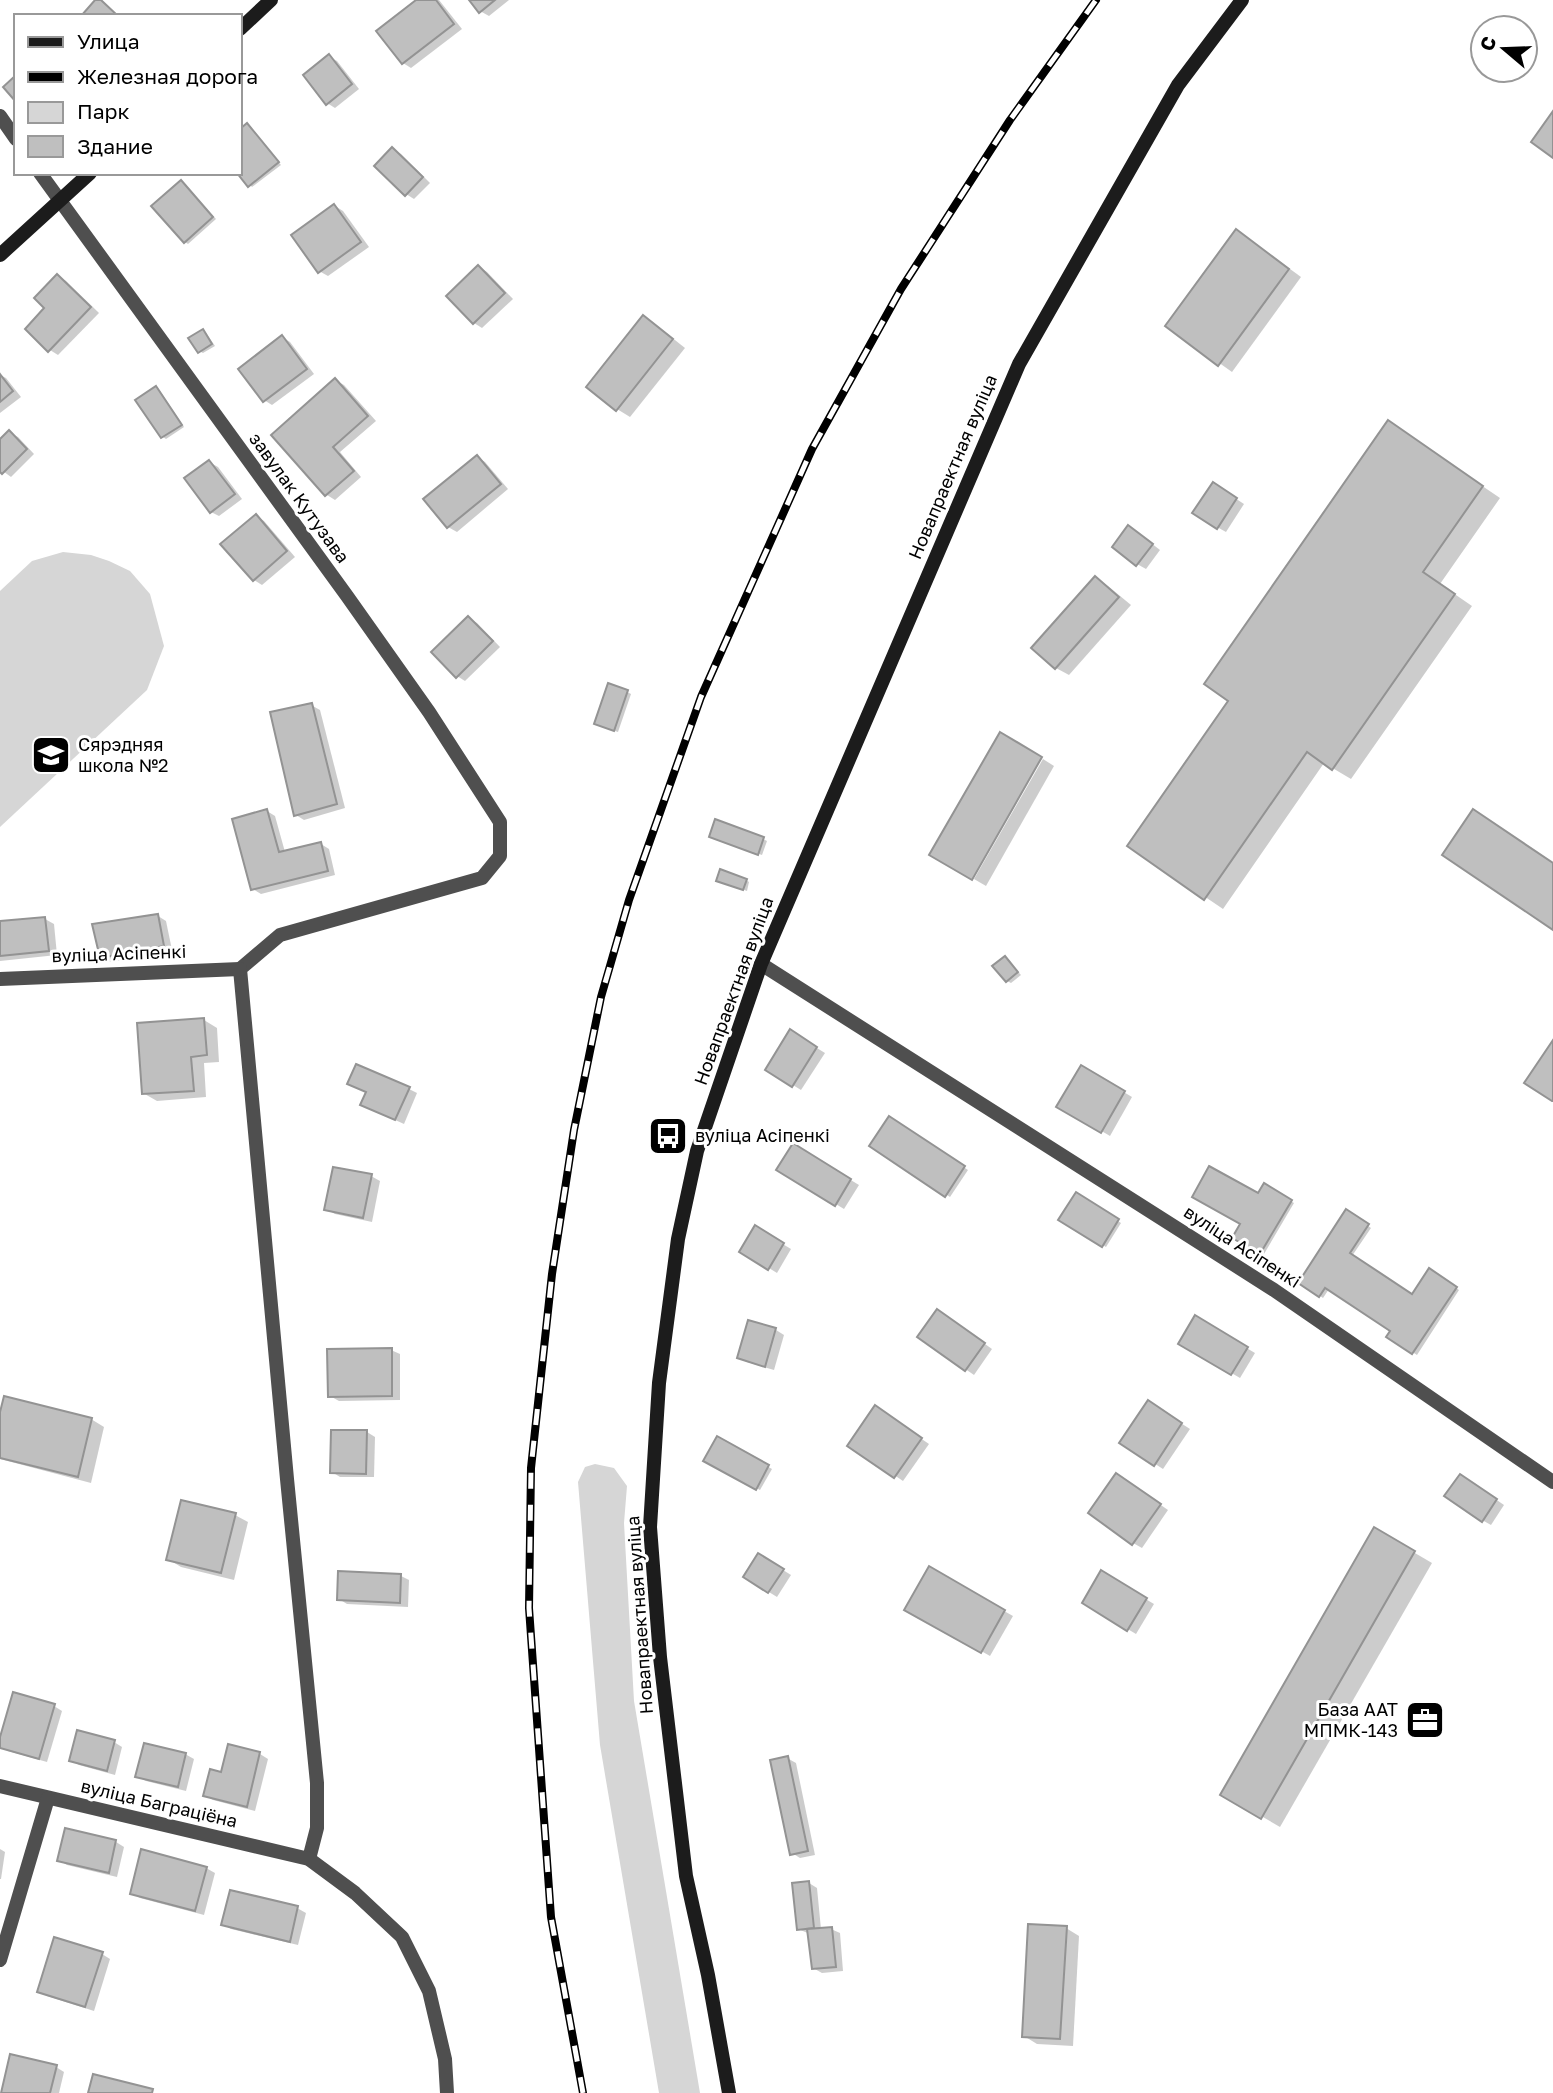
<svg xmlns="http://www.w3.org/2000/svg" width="1553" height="2093" viewBox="0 0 1553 2093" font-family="'Golos Text',sans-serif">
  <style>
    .green { fill: #d6d6d6 }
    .shadow { fill: #0003 }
    .building { fill: #bfbfbf; stroke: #939393; stroke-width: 2 }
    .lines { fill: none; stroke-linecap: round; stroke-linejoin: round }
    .street { stroke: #4f4f4f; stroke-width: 14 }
    .secondary { stroke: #1c1c1c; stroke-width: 14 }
    .rail-casing { stroke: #000; stroke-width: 8 }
    .rail { stroke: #fff; stroke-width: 5; stroke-dasharray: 16; stroke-linecap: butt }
    .labels { text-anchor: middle; stroke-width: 6; stroke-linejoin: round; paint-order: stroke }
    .street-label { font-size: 18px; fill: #000; stroke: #fff }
    .poi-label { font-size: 18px; fill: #000; stroke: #fff; text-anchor: start }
  </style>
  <rect width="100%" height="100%" fill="#fff"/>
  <!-- green -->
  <g class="green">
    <path d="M63 552 91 555 109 561 130 571 150 594 164 646 147 690 0 827V591L32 561Z"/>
    <path d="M595 1464 614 1468 627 1486 624 1523 634 1701 700 2093H659L600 1745 578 1482 585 1467Z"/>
  </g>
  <!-- shadow -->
  <g class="shadow">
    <path d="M419 0H439L462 29 411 68 403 63Z"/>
    <path d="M472 0H509L489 16 480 11Z"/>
    <path d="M329 57 337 61 359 89 335 108 327 103Z"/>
    <path d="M247 125 281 165 252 187 240 173V131Z"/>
    <path d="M393 150 401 154 430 183 414 199 406 194Z"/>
    <path d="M181 182 216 219 188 244 185 242Z"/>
    <path d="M335 206 343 211 369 247 328 276 319 271Z"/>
    <path d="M1249 239 1301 277 1232 372 1167 326Z"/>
    <path d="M479 267 487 272 513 299 482 328 474 323Z"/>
    <path d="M58 276 66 281 99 313 58 355 50 350 47 308Z"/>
    <path d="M643 318 656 325 685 348 630 417 617 409Z"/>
    <path d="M203 331 206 333 215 346 203 353 199 351Z"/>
    <path d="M282 337 290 342 314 374 272 405 264 400Z"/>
    <path d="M0 375 6 378 21 397 0 413Z"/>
    <path d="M335 380 344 385 376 421 340 452 361 477 335 500 327 495 274 435Z"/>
    <path d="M156 388 160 391 184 427 166 439 163 437 138 401Z"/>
    <path d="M1388 422 1500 498 1440 584 1472 606 1351 779 1324 763 1223 909 1130 846 1230 701Z"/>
    <path d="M9 433 18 437 34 454 11 477 0 469V442Z"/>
    <path d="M477 457 485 462 508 489 457 532 448 527 426 500Z"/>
    <path d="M209 462 218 467 242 499 219 516 211 512Z"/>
    <path d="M1221 489 1244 504 1226 532 1217 527Z"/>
    <path d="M256 516 264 521 295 557 262 585 254 580Z"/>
    <path d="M1137 532 1160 550 1146 569 1137 564Z"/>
    <path d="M1095 578 1108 586 1131 605 1069 675 1056 668 1034 648Z"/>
    <path d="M468 618 477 623 500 647 465 681 457 676Z"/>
    <path d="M627 692 631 694 618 732 599 726Z"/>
    <path d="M311 705 320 710 345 808 304 820 296 815Z"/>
    <path d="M1043 759 1054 766 986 886 974 879Z"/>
    <path d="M267 811 275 816 285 852 321 844 329 849 335 875 261 894 253 889Z"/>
    <path d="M714 838 763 839 767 841 762 855Z"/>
    <path d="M746 880 749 882 747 891 722 882Z"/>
    <path d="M158 916 166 921 172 950 110 962 102 957Z"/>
    <path d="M45 919 54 924 57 955 0 961V923Z"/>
    <path d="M1005 958 1021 975 1011 983 1007 981Z"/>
    <path d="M204 1020 217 1028 219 1062 204 1063 206 1097 157 1101 143 1093Z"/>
    <path d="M791 1032 825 1053 801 1090 767 1069Z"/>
    <path d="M1082 1067 1132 1097 1110 1136 1059 1106Z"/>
    <path d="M409 1089 417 1093 404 1124 371 1109Z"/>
    <path d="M890 1118 968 1170 950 1197 871 1145Z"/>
    <path d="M793 1145 859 1185 844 1209 778 1169Z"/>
    <path d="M371 1176 380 1181 372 1222 335 1214 326 1209Z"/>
    <path d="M1264 1186 1294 1203 1264 1254 1234 1237Z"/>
    <path d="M1076 1195 1121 1223 1106 1247 1061 1219Z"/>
    <path d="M1347 1212 1371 1228 1352 1256 1413 1296 1430 1271 1459 1290 1417 1355 1389 1337 1393 1331 1329 1289 1323 1298 1300 1282Z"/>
    <path d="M756 1228 791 1249 777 1273 741 1251Z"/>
    <path d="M946 1316 992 1349 974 1375 919 1337Z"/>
    <path d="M1196 1318 1255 1353 1240 1378 1180 1343Z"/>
    <path d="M749 1322 776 1330 784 1335 774 1370 747 1362 739 1357Z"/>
    <path d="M391 1350 400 1354V1400L339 1401 330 1396Z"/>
    <path d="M1156 1407 1190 1429 1163 1469 1121 1442Z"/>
    <path d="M0 1410 91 1419 104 1427 91 1483 0 1459Z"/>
    <path d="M884 1413 929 1444 903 1481 850 1445Z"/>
    <path d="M367 1432 375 1437 374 1477H340L332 1472Z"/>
    <path d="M717 1438 772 1469 760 1490 705 1460Z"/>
    <path d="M1125 1480 1168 1510 1142 1548 1133 1543Z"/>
    <path d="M1469 1481 1504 1505 1491 1525 1482 1520Z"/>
    <path d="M235 1515 248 1522 234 1580 181 1567 168 1559Z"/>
    <path d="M1374 1529 1432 1563 1280 1827 1223 1794Z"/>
    <path d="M767 1560 791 1575 777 1597 745 1577Z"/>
    <path d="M929 1569 1013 1616 990 1656 907 1609Z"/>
    <path d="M1102 1573 1154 1604 1136 1634 1084 1603Z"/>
    <path d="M401 1576 409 1580 408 1607 347 1604 339 1599Z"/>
    <path d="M54 1706 62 1711 47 1762 8 1751 0 1746V1744Z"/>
    <path d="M114 1742 122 1747 115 1775 79 1765 71 1760Z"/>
    <path d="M230 1746 260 1754 268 1759 255 1811 213 1800 205 1795 223 1775Z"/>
    <path d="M185 1754 194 1759 186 1791 146 1781 137 1776Z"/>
    <path d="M787 1758 796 1763 815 1855 800 1858 792 1853Z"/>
    <path d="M66 1830 116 1842 124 1847 117 1877 67 1865 59 1860Z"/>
    <path d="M0 1849 5 1852 1 1879H0Z"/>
    <path d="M206 1868 215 1873 204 1915 140 1898 132 1893Z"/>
    <path d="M809 1883 817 1888 821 1929H831L840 1933 843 1971 822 1973 813 1968 810 1934 798 1929Z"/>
    <path d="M297 1908 306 1913 298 1945 231 1929 223 1924Z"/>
    <path d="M1066 1928 1079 1936 1073 2046 1037 2044 1024 2036Z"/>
    <path d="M102 1954 110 1959 94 2011 47 1996 39 1991Z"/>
    <path d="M56 2067 64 2072 59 2093H4Z"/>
  </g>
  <!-- building -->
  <g class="building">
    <path d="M95 0H101L118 16H81Z"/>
    <path d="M416 0H436L454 24 402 64 376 31Z"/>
    <path d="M469 0H495L479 13Z"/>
    <path d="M329 54 352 84 326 105 303 75Z"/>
    <path d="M16 75V102L3 87Z"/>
    <path d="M1553 111V158L1531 142Z"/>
    <path d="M247 123 279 162 248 187 237 173H240V129Z"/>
    <path d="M392 147 423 177 405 196 374 166Z"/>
    <path d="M181 180 213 217 184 243 151 206Z"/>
    <path d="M334 204 361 242 318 273 291 235Z"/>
    <path d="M1236 229 1289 269 1218 366 1165 326Z"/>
    <path d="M478 265 505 293 473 324 446 296Z"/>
    <path d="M57 274 91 307 48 352 25 329 44 308 34 298Z"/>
    <path d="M643 315 673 339 616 411 586 387Z"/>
    <path d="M203 329 212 344 198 353 188 338Z"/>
    <path d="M282 335 307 369 263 402 238 369Z"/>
    <path d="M0 374 13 391 0 402Z"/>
    <path d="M335 378 368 416 333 447 354 471 325 496 271 435Z"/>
    <path d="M156 386 182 425 161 438 135 400Z"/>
    <path d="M1388 420 1483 486 1423 572 1455 594 1332 770 1307 752 1204 900 1127 846 1228 701 1204 684Z"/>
    <path d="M9 430 27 449 2 474 0 472V439Z"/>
    <path d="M477 455 501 484 447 528 423 499Z"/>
    <path d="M209 460 235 494 210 513 184 478Z"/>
    <path d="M1213 482 1237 498 1217 529 1192 513Z"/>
    <path d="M256 514 287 551 253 581 220 544Z"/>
    <path d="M1128 525 1153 544 1136 566 1112 547Z"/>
    <path d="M1095 576 1119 597 1055 669 1031 648Z"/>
    <path d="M468 616 493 641 456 678 431 652Z"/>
    <path d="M608 683 628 690 614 731 594 724Z"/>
    <path d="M312 703 337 804 294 816 270 712Z"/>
    <path d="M1000 732 1042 757 972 880 929 855Z"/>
    <path d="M267 809 279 852 321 842 328 871 251 890 232 819Z"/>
    <path d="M1473 809 1553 863V930L1442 855Z"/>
    <path d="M715 819 764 837 758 855 709 837Z"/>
    <path d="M720 869 747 879 743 890 716 881Z"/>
    <path d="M158 914 164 946 100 958 92 924Z"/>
    <path d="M45 917 49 951 0 956V921Z"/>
    <path d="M1005 956 1018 972 1006 982 992 966Z"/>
    <path d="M204 1018 207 1055 191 1057 194 1091 142 1094 137 1023Z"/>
    <path d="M790 1029 817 1047 792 1087 765 1070Z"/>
    <path d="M1553 1040V1101H1552L1524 1083Z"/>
    <path d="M356 1064 410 1087 395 1120 360 1105 366 1092 347 1084Z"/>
    <path d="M1081 1065 1125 1091 1101 1133 1056 1107Z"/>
    <path d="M889 1116 965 1166 945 1197 869 1146Z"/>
    <path d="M793 1143 851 1179 835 1206 776 1170Z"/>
    <path d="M1209 1166 1258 1193 1264 1183 1292 1200 1260 1254 1232 1238 1240 1224 1192 1197Z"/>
    <path d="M333 1167 372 1174 363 1218 324 1210Z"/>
    <path d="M1076 1192 1119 1219 1102 1247 1058 1220Z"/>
    <path d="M1346 1209 1369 1224 1350 1253 1412 1294 1429 1268 1457 1287 1412 1354 1386 1337 1390 1331 1325 1288 1319 1297 1298 1283Z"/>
    <path d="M755 1225 784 1243 768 1270 739 1252Z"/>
    <path d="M937 1309 985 1343 965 1371 917 1337Z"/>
    <path d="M1195 1315 1248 1347 1231 1375 1178 1344Z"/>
    <path d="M748 1320 776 1328 765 1367 737 1358Z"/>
    <path d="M392 1348V1396L328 1397 327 1349Z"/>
    <path d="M4 1396 92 1418 78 1477 0 1458V1412Z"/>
    <path d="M1148 1400 1182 1423 1154 1466 1119 1443Z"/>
    <path d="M875 1405 922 1438 894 1478 847 1446Z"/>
    <path d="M331 1430H367L366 1474 330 1473Z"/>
    <path d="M717 1436 769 1465 756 1490 703 1461Z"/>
    <path d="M1116 1473 1161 1504 1132 1545 1088 1513Z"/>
    <path d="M1460 1474 1497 1499 1482 1522 1444 1496Z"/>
    <path d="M181 1500 236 1513 221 1573 166 1560Z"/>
    <path d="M1374 1527 1415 1551 1261 1819 1220 1795Z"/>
    <path d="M758 1553 784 1569 768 1593 743 1577Z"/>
    <path d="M929 1566 1005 1610 981 1653 904 1610Z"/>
    <path d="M1101 1570 1147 1598 1127 1631 1082 1603Z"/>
    <path d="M338 1571 401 1574 400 1603 337 1600Z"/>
    <path d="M13 1692 55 1704 39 1759 0 1748V1737Z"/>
    <path d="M77 1730 115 1740 107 1771 69 1761Z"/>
    <path d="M144 1743 186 1753 178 1787 135 1777Z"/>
    <path d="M228 1744 260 1752 247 1807 203 1796 210 1769 221 1772Z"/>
    <path d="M788 1756 808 1851 790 1855 770 1760Z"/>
    <path d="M65 1828 116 1840 109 1873 57 1861Z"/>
    <path d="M141 1849 207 1867 195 1911 130 1894Z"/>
    <path d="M809 1881 814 1928 797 1930 792 1883Z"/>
    <path d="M230 1890 298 1906 290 1942 221 1925Z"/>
    <path d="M1028 1924 1067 1926 1060 2039 1022 2037Z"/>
    <path d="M832 1927 836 1967 812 1969 807 1929Z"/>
    <path d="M54 1937 103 1952 85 2007 37 1992Z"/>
    <path d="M10 2054 57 2065 50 2093H1Z"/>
    <path d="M93 2074 153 2089 152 2093H88Z"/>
  </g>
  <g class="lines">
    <!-- street -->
    <g class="street">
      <path d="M0 116 16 139"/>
      <path d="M40 173 347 596 429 712 500 822V856L482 878 280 935 240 969 287 1479 317 1783V1828L309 1859"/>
      <path d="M761 964 1274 1290 1553 1482"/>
      <path d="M0 979 240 969"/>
      <path d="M0 1786 309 1859 355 1893 402 1937 429 1991 445 2059 447 2093"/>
      <path d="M0 1960 48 1798"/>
    </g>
    <!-- secondary -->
    <g class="secondary">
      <path d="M240 29 271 0"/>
      <path d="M0 255 90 173"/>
      <path d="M729 2093 708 1975 686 1876 660 1657 650 1527 659 1383 678 1239 697 1151 761 964 1019 364 1178 85 1242 0"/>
    </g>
    <!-- rail casing -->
    <g class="rail-casing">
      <path id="rail" d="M583 2093 551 1917 529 1608 531 1468 552 1274 574 1130 601 997 629 900 701 697 812 449 901 289 1010 120 1096 0"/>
    </g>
    <!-- rail -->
    <use href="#rail" class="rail"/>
  </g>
  <!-- icons -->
  <defs>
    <g id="school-square" transform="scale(2.0125)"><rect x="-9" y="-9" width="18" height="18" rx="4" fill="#000" stroke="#fff"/><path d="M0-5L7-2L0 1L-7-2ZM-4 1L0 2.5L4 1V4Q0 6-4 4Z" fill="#fff"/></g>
    <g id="bus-square" transform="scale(2.0125)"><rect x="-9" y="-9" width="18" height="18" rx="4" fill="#000" stroke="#fff"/><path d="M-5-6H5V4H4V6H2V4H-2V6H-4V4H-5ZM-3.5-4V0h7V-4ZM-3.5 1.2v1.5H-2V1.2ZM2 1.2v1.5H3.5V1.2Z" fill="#fff"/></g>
    <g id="office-square" transform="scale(2.0125)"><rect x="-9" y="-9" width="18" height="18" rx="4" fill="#000" stroke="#fff"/><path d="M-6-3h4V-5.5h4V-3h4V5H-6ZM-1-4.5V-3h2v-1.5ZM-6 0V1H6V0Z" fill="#fff"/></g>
  </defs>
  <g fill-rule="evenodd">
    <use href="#school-square" x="51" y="755"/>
    <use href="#bus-square" x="668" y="1136"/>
    <use href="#office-square" x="1425" y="1720"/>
  </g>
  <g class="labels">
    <!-- street labels -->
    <g class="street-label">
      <text transform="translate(953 467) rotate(-67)" y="6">Новапраектная вуліца</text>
      <text transform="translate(299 498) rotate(54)" y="6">завулак Кутузава</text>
      <text transform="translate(119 954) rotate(-2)" y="6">вуліца Асіпенкі</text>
      <text transform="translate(734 991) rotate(-70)" y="6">Новапраектная вуліца</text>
      <text transform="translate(1242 1247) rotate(33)" y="6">вуліца Асіпенкі</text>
      <text transform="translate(640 1615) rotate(-94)" y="6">Новапраектная вуліца</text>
      <text transform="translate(159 1804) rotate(13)" y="6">вуліца Баграціёна</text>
    </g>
    <!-- poi labels -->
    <g class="poi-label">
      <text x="78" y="751">Сярэдняя<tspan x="78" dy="21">школа №2</tspan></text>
      <text x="695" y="1142">вуліца Асіпенкі</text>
      <text x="1398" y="1716" text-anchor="end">База ААТ<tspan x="1398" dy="21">МПМК-143</tspan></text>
    </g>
  </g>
  <!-- legend -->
  <rect x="14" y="14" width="228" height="161" fill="#ffffff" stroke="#999999" stroke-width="2"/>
  <rect x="28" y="37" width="35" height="10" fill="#1c1c1c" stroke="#999999" stroke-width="2"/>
  <text x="77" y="49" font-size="21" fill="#000000">Улица</text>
  <rect x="28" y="72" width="35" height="10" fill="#000000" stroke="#999999" stroke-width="2"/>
  <text x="77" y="84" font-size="21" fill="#000000">Железная дорога</text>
  <rect x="28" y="102" width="35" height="21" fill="#d6d6d6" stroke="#999999" stroke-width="2"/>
  <text x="77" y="119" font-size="21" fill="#000000">Парк</text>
  <rect x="28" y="136" width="35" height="21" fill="#bfbfbf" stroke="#999999" stroke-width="2"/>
  <text x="77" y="154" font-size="21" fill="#000000">Здание</text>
  <!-- north arrow -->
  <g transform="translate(1504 49) rotate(289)"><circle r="33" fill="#ffffff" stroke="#999999" stroke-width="2"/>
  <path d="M0-5L12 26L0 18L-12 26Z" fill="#000000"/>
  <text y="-10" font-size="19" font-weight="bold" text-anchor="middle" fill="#000000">С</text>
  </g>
</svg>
